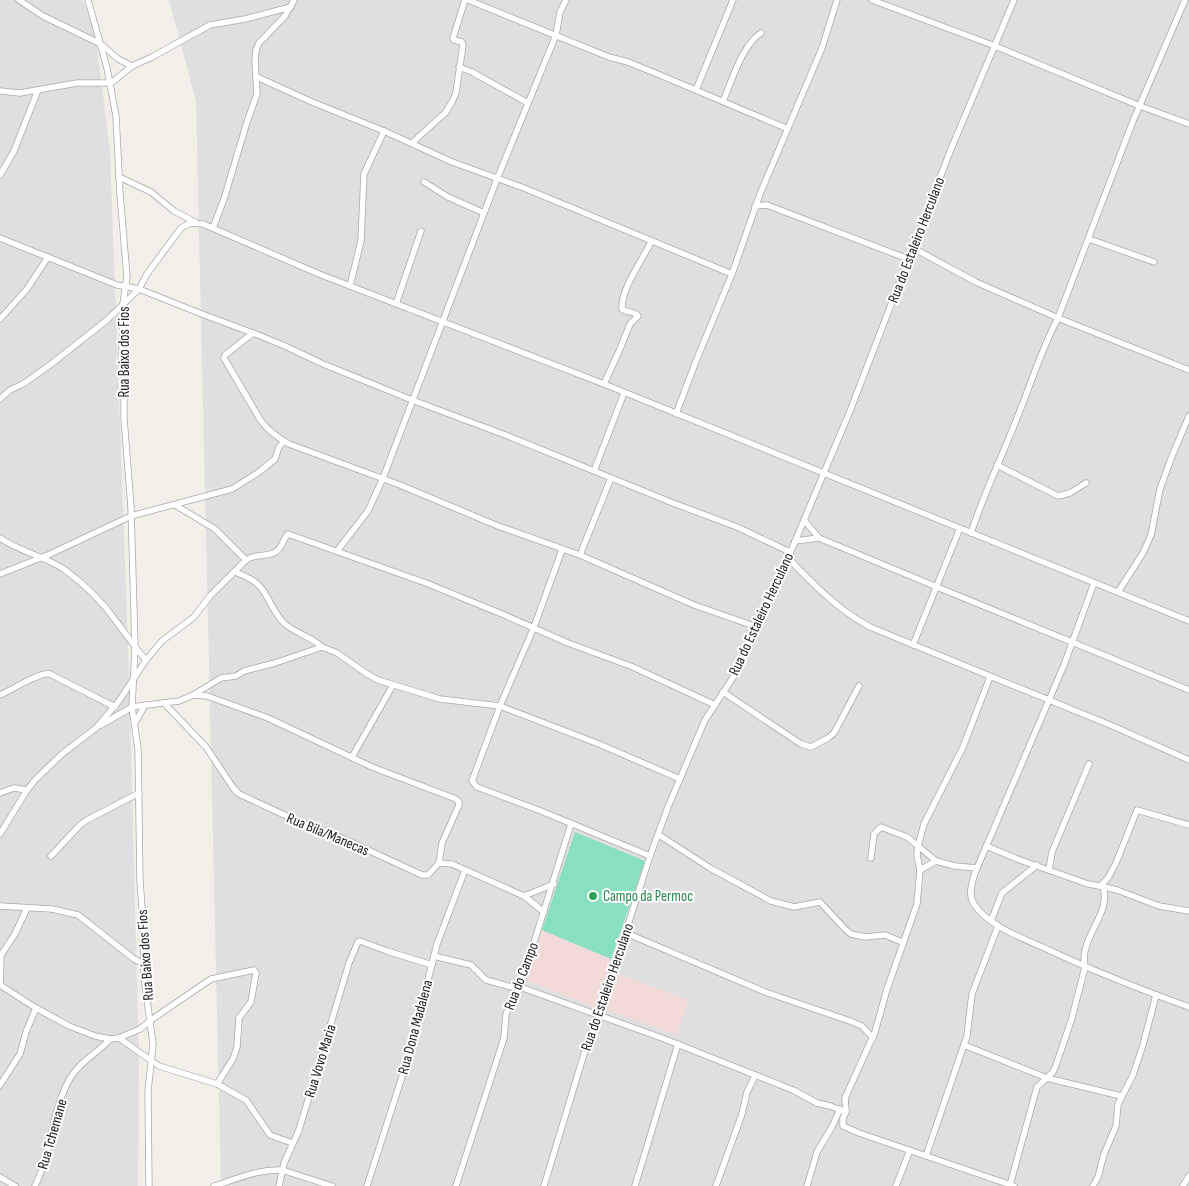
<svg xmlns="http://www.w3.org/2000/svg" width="1189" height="1186" viewBox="0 0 1189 1186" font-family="'Sofia Sans Condensed',sans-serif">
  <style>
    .residential { fill: #e0dfdf }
    .commercial { fill: #f2dad9 }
    .pitch { fill: #88e0be }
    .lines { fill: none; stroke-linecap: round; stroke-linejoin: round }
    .minor-casing { stroke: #a9a9a9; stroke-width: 7 }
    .minor { stroke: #fff; stroke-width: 5.5 }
    .leisure-dot { fill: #2e9e5b; stroke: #fff; stroke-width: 2 }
    .labels { text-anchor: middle; stroke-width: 4; stroke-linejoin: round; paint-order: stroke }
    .street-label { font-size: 15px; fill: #222; stroke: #fff }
    .leisure-label { font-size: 15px; fill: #27864d; stroke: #fff; text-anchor: start }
  </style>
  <rect width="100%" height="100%" fill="#f2efe9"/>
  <!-- residential -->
  <g class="residential">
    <path d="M0 0H83L95 34 110 150 129 674 139 1063 138 1186H0Z"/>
    <path d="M169 0H1189V1186H221L196 101Z"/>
  </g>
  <!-- commercial -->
  <g class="commercial">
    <path d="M542 930 611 959 594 1007 526 980Z"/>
    <path d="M619 974 688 1000 677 1035 605 1009Z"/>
  </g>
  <!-- pitch -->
  <path class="pitch" d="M575 832 645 861 611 959 542 930Z"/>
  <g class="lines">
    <!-- minor casing -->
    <g class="minor-casing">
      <g id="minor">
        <path d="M19 0 43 16 101 44 118 59 132 66"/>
        <path d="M88 0 107 68 116 116 120 194 126 265 127 276 123 304 122 353 124 378V418L131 507 135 648 132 707 138 749 140 881 143 921 144 977 153 1044 148 1091 149 1186"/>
        <path d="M468 0 609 57 628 62 667 78 788 129"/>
        <path d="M872 0 995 46 1140 106 1189 124"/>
        <path d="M1185 0 1133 121 1058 318 1189 370"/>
        <path d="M459 67 472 72 528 103"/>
        <path d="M257 77 312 102 384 131 452 162 524 188 732 274"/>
        <path d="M696 90 733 0"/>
        <path d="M0 91 20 93 77 83H111L132 66 152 57 210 25 245 19 291 7"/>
        <path d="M723 101C732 81 742 45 761 33"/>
        <path d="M412 143 446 112 452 102 456 93 463 45 462 42 454 40 453 38 465 0"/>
        <path d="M0 175 14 151 38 90"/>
        <path d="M119 177 151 192 174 211 195 222"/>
        <path d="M424 182 448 197 484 213"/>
        <path d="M755 206 767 205 908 259"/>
        <path d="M213 228 224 199 247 122 257 94 255 61 256 50 259 43 285 16 294 0"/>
        <path d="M0 238 117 285 139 289 207 316 253 333 285 346 323 364 412 400 508 436 673 503 737 527 790 552"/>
        <path d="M1089 239 1154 262"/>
        <path d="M913 248 976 282 1058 318C1041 350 1031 384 1017 418 1002 457 984 493 971 533"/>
        <path d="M350 286 361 241 364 174 384 131"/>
        <path d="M396 304 421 231"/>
        <path d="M0 319 27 289 48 257"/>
        <path d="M253 333 225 355 224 358 261 421C269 431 278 438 289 444L400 485 498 526 580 555 694 605 757 627"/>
        <path d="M604 384 620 349 630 324 638 316C635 311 627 313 622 309 621 288 642 261 651 242"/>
        <path d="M0 399 10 390 23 384 50 365 107 320 139 289 147 274 181 228 190 223 203 224 319 274 604 384 1189 621"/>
        <path d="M676 414 696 361 732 274 760 194 822 48 837 0"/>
        <path d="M997 465 1058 496 1070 493 1086 483"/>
        <path d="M594 471 624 393"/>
        <path d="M175 505 215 529 246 560"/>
        <path d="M804 520 819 538 937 587 1189 690"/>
        <path d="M0 538C20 552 45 556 65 570 84 584 102 601 116 621 126 634 135 648 146 660"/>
        <path d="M795 541 819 538"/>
        <path d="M562 550 534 627 500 706 472 781 477 787 541 811 650 856"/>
        <path d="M337 551 368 511 383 478 497 179 556 35 560 12 566 0"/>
        <path d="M580 555 611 478"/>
        <path d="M788 558C813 584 838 610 870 627L1115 727 1189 760"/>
        <path d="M235 572C248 577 259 582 266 595 272 605 276 616 285 624 297 634 312 637 322 647"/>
        <path d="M0 574 48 555 131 516 232 489 259 472 275 459 279 447 284 441"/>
        <path d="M1118 592 1143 553 1151 535 1160 489 1172 456 1189 416"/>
        <path d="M913 645 960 528"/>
        <path d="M723 692 801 744 811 747 828 738 834 733 859 686"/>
        <path d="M0 695C12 690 39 672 50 674L115 707"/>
        <path d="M193 695 207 696 268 718 372 767 456 799 459 802V805L442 843 439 863"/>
        <path d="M164 703 206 747 234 789 239 794 291 818 344 839 422 875H428L439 863 452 864 524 896 544 912"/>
        <path d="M135 723 145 705"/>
        <path d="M101 725 132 707 179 701 193 695 221 678 236 676 244 671 275 663 322 647 337 653 367 674 378 680 440 699 500 706 599 744 680 779"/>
        <path d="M352 757 393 685"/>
        <path d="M0 793 14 788 27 790"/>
        <path d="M0 834 27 790 35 780 62 754 96 728 119 701 146 660 162 641 194 617 210 596 246 560C256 553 268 558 277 551 283 546 283 539 288 534L426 583 502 614 568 643 633 667 715 705"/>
        <path d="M659 835 710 868 771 901 794 907 820 902 845 929 851 934 865 937 885 935 902 942"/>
        <path d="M918 846 924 824 963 747 990 677"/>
        <path d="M986 846 1020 860 1088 884 1100 886 1108 878 1116 863 1137 810 1189 825"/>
        <path d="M51 856 80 825 87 820 139 793"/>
        <path d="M871 858 874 834 881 827 907 837 918 846"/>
        <path d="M977 868 1064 665 1094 583"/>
        <path d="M1049 869 1052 852 1089 764"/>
        <path d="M920 870 936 861 955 866 977 868C973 878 967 894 974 904 988 927 1028 940 1051 951 1096 972 1142 990 1189 1007"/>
        <path d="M1100 886 1117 890 1159 906 1189 911"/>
        <path d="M524 896 554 884"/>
        <path d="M0 906 52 909 78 915 134 959 144 964"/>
        <path d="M991 921 1002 893 1037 865"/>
        <path d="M626 933 765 992 850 1021 862 1026 873 1038"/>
        <path d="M434 956 471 965 486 980 519 989"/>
        <path d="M0 985 36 1008 69 1026 95 1036 110 1039 119 1038 140 1029 151 1020 211 979 254 970 256 973 251 1002 239 1018 237 1047 233 1059 217 1084"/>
        <path d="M0 985 1 955 15 934 27 908"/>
        <path d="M520 987 662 1038 793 1090 817 1103 830 1106 846 1112 843 1118V1126L859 1133 1014 1186"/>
        <path d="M119 1038 159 1066 217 1084 246 1100 270 1135 292 1143"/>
        <path d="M964 1045 1047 1078 1121 1096"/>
        <path d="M0 1085 20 1054 26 1032 36 1008"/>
        <path d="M846 1112 845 1098 875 1032 887 989 917 904 920 870 917 855 918 846 936 861"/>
        <path d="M926 1156 967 1036 972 994 998 926"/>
        <path d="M0 1177 15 1186"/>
        <path d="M1010 1185 1037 1087 1053 1072 1056 1065 1072 1018 1085 967C1078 939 1112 914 1103 887"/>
        <path d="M35 1186C52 1152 51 1113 69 1080 78 1063 98 1053 110 1039"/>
        <path d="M214 1186C237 1179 258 1169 282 1170L332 1186"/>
        <path d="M279 1186 284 1163 299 1130 349 963 358 942 360 941 387 951 432 965"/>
        <path d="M367 1186 409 1055 437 944 465 870"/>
        <path d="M456 1186 504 1038 506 1014 520 987 571 824"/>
        <path d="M544 1186 584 1054 604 1000 650 856 668 807 705 720 734 676 743 657 775 589 850 411 951 149 1014 0"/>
        <path d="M635 1186 678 1044"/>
        <path d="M716 1186 742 1114 747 1092 755 1076"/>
        <path d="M807 1186 817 1152 832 1127 840 1109"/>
        <path d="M896 1186 910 1150"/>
        <path d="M1093 1186 1098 1177 1104 1154 1116 1126 1118 1104 1133 1075 1143 1045 1156 995"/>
        <path d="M1183 1186 1189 1176"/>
      </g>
    </g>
    <!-- minor -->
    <use href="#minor" class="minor"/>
  </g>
  <!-- markers -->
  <circle class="leisure-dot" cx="593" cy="896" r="5"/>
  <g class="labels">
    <!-- street labels -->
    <g class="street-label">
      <text transform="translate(916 240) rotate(-69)" y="5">Rua do Estaleiro Herculano</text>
      <text transform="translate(124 352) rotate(-90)" y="5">Rua Baixo dos Fios</text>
      <text transform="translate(761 614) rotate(-65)" y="5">Rua do Estaleiro Herculano</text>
      <text transform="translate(328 834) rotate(23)" y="5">Rua Bila/Manecas</text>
      <text transform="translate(145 955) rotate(-94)" y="5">Rua Baixo dos Fios</text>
      <text transform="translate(521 976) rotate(-69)" y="5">Rua do Campo</text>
      <text transform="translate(607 987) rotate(-71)" y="5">Rua do Estaleiro Herculano</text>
      <text transform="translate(415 1027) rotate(-75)" y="5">Rua Dona Madalena</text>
      <text transform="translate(320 1061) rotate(-73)" y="5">Rua Vovo Maria</text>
      <text transform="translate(52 1134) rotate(-74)" y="5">Rua Tchemane</text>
    </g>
    <!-- leisure labels -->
    <g class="leisure-label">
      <text x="603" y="901">Campo da Permoc</text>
    </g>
  </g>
</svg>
